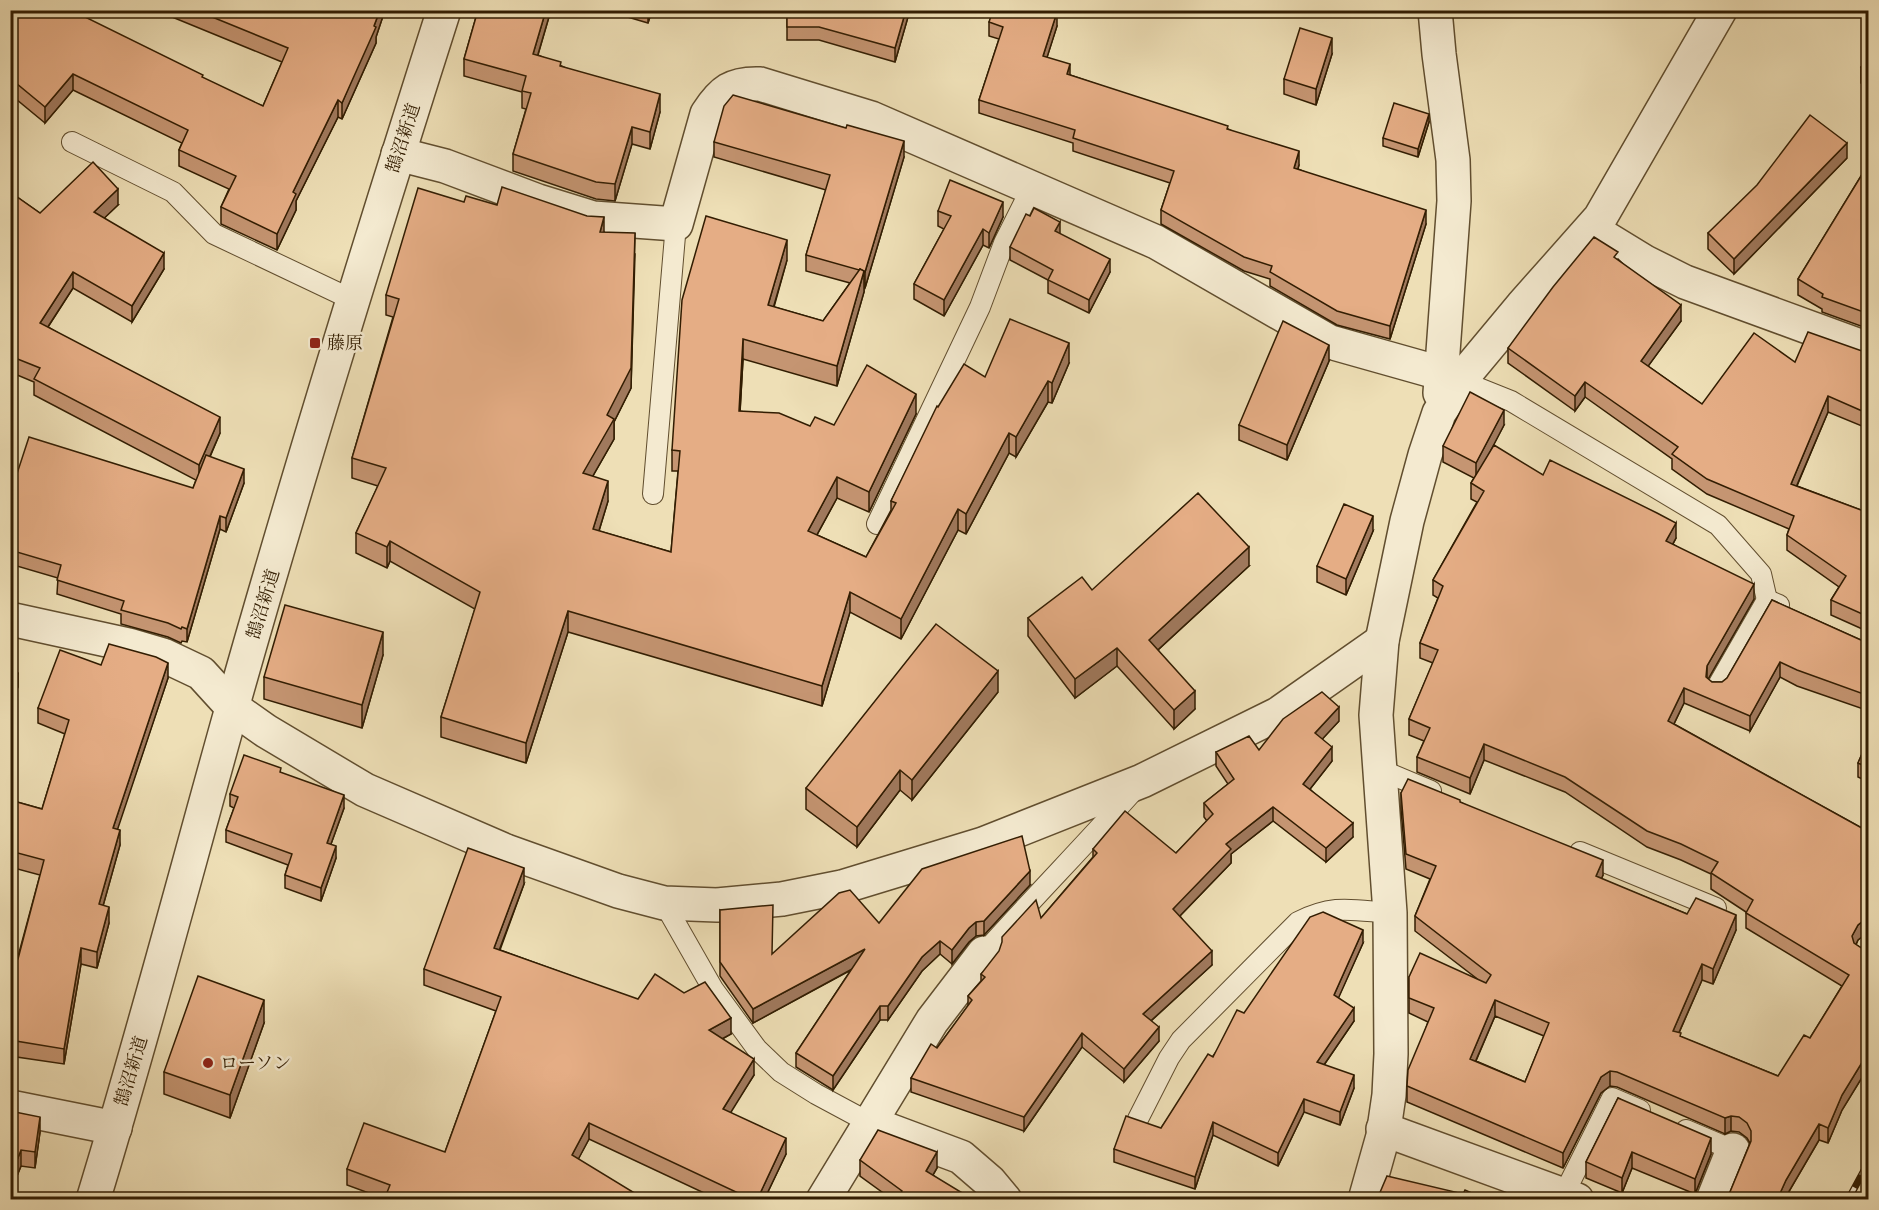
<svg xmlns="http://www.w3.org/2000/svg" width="1879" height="1210" viewBox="0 0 1879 1210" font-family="'Gentium Book Plus','Noto Serif JP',serif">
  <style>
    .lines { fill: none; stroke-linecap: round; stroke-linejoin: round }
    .service-casing { stroke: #614e2f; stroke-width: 22 }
    .minor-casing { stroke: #614e2f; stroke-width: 36 }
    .tertiary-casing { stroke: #614e2f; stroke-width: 36 }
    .service { stroke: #f4ead0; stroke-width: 20 }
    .minor { stroke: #f4ead0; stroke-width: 33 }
    .tertiary { stroke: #f4ead0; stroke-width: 33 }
    .rail-casing { stroke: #321d02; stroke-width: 7 }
    .rail { stroke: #f4ead0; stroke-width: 4.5; stroke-dasharray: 14; stroke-linecap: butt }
    .wall { fill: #c59572; stroke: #321d02; stroke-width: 1.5; fill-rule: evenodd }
    .shaded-wall { fill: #a0795d; stroke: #321d02; stroke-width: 1.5 }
    .building { fill: #e5ad85; stroke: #321d02; stroke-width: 1.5; fill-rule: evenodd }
    .poi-dot { fill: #8f2418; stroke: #f4ead0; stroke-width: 2 }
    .labels { text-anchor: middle; stroke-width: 5; stroke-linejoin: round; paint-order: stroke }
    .street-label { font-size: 18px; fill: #321d02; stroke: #f4ead0 }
    .poi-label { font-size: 18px; fill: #321d02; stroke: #f4ead0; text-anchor: start }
  </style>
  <rect width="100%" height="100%" fill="#eedfb6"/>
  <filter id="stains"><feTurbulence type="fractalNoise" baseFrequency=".00333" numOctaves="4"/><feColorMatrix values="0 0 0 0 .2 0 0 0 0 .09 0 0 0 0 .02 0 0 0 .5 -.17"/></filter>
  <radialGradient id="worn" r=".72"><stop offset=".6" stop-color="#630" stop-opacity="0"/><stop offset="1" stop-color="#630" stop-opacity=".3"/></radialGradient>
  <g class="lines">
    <!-- service casing -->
    <g class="service-casing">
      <g id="service">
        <path d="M72 142 173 192 214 234 353 300"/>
        <path d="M1461 381 1511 401 1718 525 1761 574 1767 600"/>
        <path d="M653 494 676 224"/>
        <path d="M877 524 980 307 1004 243 1032 187"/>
        <path d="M1717 687 1767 600 1779 605"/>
        <path d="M1381 770 1431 791"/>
        <path d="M1580 852 1716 908"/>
        <path d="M664 903 713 989 757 1049 781 1072 816 1094 870 1123"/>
        <path d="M984 953C1033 898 1085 845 1134 790"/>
        <path d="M1138 1119 1169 1058 1181 1040 1298 922C1334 904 1351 910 1390 913"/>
        <path d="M1686 1130 1733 1150"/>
        <path d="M1564 1194 1612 1098 1640 1110"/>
      </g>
    </g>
    <!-- minor casing -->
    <g class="minor-casing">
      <g id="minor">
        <path d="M1435 10 1439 54 1453 160 1454 201 1440 393"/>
        <path d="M398 154 445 166 538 201 593 218 676 224 707 114C722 91 732 83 760 84L871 118 1156 242 1330 342 1440 373 1461 381"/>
        <path d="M1591 229 1645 262 1685 282 1868 349"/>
        <path d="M10 619 129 645 163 655 201 673 232 707 266 731 365 790 506 851 618 891 664 903 717 905 782 899 842 887 983 844 1142 781 1278 714 1382 641"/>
        <path d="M10 1107 115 1128"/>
        <path d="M870 1123 961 1157 990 1182 1005 1200"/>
        <path d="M1383 1129 1577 1200"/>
        <path d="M823 1200 932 1021 984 953"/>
        <path d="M1365 1200 1383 1136 1389 1095 1391 1054 1390 913 1376 715 1382 641 1407 521 1425 455 1439 413 1467 372 1522 306 1600 218 1720 10"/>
        <path d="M1713 1200 1733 1150"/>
      </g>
    </g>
    <!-- tertiary casing -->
    <g class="tertiary-casing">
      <path id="tertiary" d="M93 1200C143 1037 186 872 232 708 298 474 370 242 444 10"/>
    </g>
    <!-- service -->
    <use href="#service" class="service"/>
    <!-- minor -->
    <use href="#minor" class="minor"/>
    <!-- tertiary -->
    <use href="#tertiary" class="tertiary"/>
    <!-- rail casing -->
    <g class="rail-casing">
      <path id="rail" d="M1848 1200 1868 1163"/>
    </g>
    <!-- rail -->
    <use href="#rail" class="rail"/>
  </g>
  <!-- wall -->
  <g class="wall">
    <path d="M10 10 263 106 282 62 155 10H385L376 37V43L342 119 338 117 296 201V210L277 250 221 224V207L229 189 179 166V150L182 143 73 90 45 123 11 95 10 97Z"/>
    <path d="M478 10H551L538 55 660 112 650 149 632 144 615 201 596 199 513 171V154L526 109 522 108V92L464 76V59Z"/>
    <path d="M604 10H652L648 23Z"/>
    <path d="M787 10H910L895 62 819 40H787Z"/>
    <path d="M989 22 1057 26 1047 57 1070 75 1228 129 1299 165 1298 169 1426 224 1390 339 1337 325 1270 286V279L1244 271 1161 224V210L1170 183 1073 151V143L979 113V100L999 39 989 36Z"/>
    <path d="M1332 54 1316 105 1284 94V79Z"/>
    <path d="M1869 58V88L1861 83V67Z"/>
    <path d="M1429 122 1418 157 1383 146V138Z"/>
    <path d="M714 142 904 157 865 288 864 287V292L837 386 743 359 740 411 810 426 834 425 916 414 869 512 837 498 817 535 866 557 891 510V501L938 407 985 377 1069 363 1052 403 1048 402 1016 457 1009 453 966 534 958 530 901 639 850 612 822 706 568 632 526 763 441 737V717L475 609 390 561 387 568 356 553V533L378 486 352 478V458L393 317 386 315V295L464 202 497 205 604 232 635 254 631 388 614 422V439L593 476 608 501 599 531 671 552 678 471H672V450L787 260 774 307 823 321 850 283 806 271V255L826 190 714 157Z"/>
    <path d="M1847 158 1734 274 1708 249V233Z"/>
    <path d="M1869 163V329L1822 312V309L1798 295V279Z"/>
    <path d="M10 192 40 213 118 205 104 218 164 269 132 322 73 288 48 327 220 433 210 457 244 483 226 532 220 529 187 642 182 641 181 643 168 637 121 624V614L57 594 58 578 10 564V495L193 488 196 480 34 395V382L10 372Z"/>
    <path d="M938 211 1003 217 989 248 983 245 944 316 914 299V284L944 229 938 226Z"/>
    <path d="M1060 234 1110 272 1089 313 1048 293V280L1010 260V247Z"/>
    <path d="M1618 259 1681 321 1648 366 1702 404 1795 362 1862 351 1869 352V429L1828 412 1797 486 1869 513V632L1831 615V600L1839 587 1787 550V535L1789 529 1707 494 1672 469V459L1585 397 1575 411 1508 363V348Z"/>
    <path d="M1329 361 1287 460 1239 440V425Z"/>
    <path d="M1504 425 1488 455 1543 475 1676 538 1673 544 1754 599 1708 679 1712 682H1722L1727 678 1772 600 1863 641H1869V711L1797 686 1780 677 1750 731 1684 703 1674 724 1869 832V935L1863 936 1858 940 1856 945 1863 949H1869V1066L1842 1110 1828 1143 1819 1140 1784 1200H1724L1730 1192 1750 1143 1747 1138 1739 1132 1731 1131 1725 1134 1617 1087 1610 1086 1601 1093 1563 1168 1407 1102V1086L1428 1022 1409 1013V977L1476 978 1415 931V916L1430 879 1406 869 1401 809V793L1460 802 1603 875 1601 879 1687 914 1736 930 1713 984 1702 980 1679 1033 1681 1037 1778 1076 1810 1038 1842 986 1746 928V912L1711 889V874L1681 860 1647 847 1565 792 1484 760 1470 794 1417 772V757L1424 741 1409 735V719L1433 663 1420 658V643L1438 598 1433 595V580L1477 502 1471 499V483L1474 478 1443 462V446ZM1495 1016 1544 1036 1525 1082 1476 1061Z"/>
    <path d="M1373 531 1346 595 1317 582V566Z"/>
    <path d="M1249 566 1158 650 1195 709 1174 729 1117 666 1075 698 1028 636V618L1092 590Z"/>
    <path d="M383 655 362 728 264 699V677Z"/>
    <path d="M101 665 168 678 117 829 120 845 103 906 109 923 97 968 81 964 64 1064 10 1056V986L40 875 10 867V800L42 809 65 734 38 723V708Z"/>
    <path d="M998 692 912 800 900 790 857 847 806 809V788Z"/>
    <path d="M1339 721 1322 739 1332 761 1310 789 1353 837 1326 862 1273 821 1231 854V863L1180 916 1212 965 1151 1021 1159 1041 1124 1082 1082 1047 1024 1131 911 1092V1078L937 1048 968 1006V996L981 981V974L1041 918 1093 857V849L1176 853 1207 821 1204 817V803L1228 784 1216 766V752L1259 750Z"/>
    <path d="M1869 738V782L1858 777V763Z"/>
    <path d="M281 773 344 808 331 844 336 858 321 901 285 888V875L288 865 226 842V830L234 808 230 806V794Z"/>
    <path d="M524 884 500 950 731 1034 722 1039 754 1075 730 1112 786 1154 764 1200H719L589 1139 578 1159 385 1199 347 1185V1169L445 1152 496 1011 424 985V969Z"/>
    <path d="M1030 885 984 935 976 936 969 942 952 964 940 954 922 971 888 1020H880L833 1090 796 1067V1053L851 970 753 1023 720 976V910L772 954 879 923Z"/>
    <path d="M1363 943 1338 998 1354 1021 1324 1065 1354 1088 1340 1125 1304 1112 1278 1166 1213 1135 1195 1189 1114 1162V1149L1161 1128 1244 1013Z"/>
    <path d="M264 1023 230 1118 164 1094V1072Z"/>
    <path d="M1618 1098 1711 1154 1695 1194 1632 1168 1622 1193 1586 1178V1162Z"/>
    <path d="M10 1111 40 1132 35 1168 21 1166 10 1193Z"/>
    <path d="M860 1160 937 1168 933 1175 964 1200H893L860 1176Z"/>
  </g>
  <!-- shaded-wall -->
  <g class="shaded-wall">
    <path d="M380 10H385L376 37V43L342 119V103L374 26Z"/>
    <path d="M546 10H551L533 71V54Z"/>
    <path d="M648 10H652L648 23Z"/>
    <path d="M906 10H910L895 62V48Z"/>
    <path d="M1057 12V26L1043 70V56Z"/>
    <path d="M1332 38V54L1316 105V89Z"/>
    <path d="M1070 64V78L1067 74Z"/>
    <path d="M73 74V90L45 123V107Z"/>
    <path d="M11 79V95L10 97V81Z"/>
    <path d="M660 94V112L650 149V132Z"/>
    <path d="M338 100V117L296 201V210L277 250V234L293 192Z"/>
    <path d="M1429 114V122L1418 157V149Z"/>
    <path d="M632 127V144L615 201V184Z"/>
    <path d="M904 141V157L865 288V272Z"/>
    <path d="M1847 143V158L1734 274V259Z"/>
    <path d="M1299 151V165L1294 181V168Z"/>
    <path d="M118 189V205L94 228V212Z"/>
    <path d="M1003 202V217L989 248V233Z"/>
    <path d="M1426 210V224L1390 339V326Z"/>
    <path d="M604 217V238L600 232Z"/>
    <path d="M1060 222V235L1055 231Z"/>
    <path d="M983 229V245L944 316V300Z"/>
    <path d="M635 233 631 388 614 422V439L583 493V473L607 415Z"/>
    <path d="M787 240V260L768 326V305Z"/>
    <path d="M164 253V269L132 322V306Z"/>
    <path d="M1110 259V272L1089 313V300Z"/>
    <path d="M864 271V292L837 386V366Z"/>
    <path d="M73 272V288L40 339V323Z"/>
    <path d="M1681 305V321L1641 376V361Z"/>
    <path d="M743 339V359L739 431V411Z"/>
    <path d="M1069 343V363L1052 403V383Z"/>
    <path d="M1329 345V361L1287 460V445Z"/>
    <path d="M1048 381V402L1016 457V437Z"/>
    <path d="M1585 382V397L1575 411V396Z"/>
    <path d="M916 394V414L869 512V492Z"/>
    <path d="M1828 396V412L1791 499V484Z"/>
    <path d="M1504 410V425L1476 479V463Z"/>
    <path d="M220 417V433L199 481V465Z"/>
    <path d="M1009 433V453L966 534V514Z"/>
    <path d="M244 469V483L226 532V518Z"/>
    <path d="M837 477V498L808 551V531Z"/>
    <path d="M608 481V501L593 550V529Z"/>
    <path d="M958 509V530L901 639V619Z"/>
    <path d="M220 516V529L187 642V629Z"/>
    <path d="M1373 516V531L1346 595V579Z"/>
    <path d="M1676 523V538L1666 556V541Z"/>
    <path d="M390 541V561L387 568V547Z"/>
    <path d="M1249 547V566L1149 658V640Z"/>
    <path d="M1754 584V599L1707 681V666Z"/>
    <path d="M850 592V612L822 706V686Z"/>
    <path d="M568 611V632L526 763V743Z"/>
    <path d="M383 632V655L362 728V705Z"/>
    <path d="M1117 648V666L1075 698V679Z"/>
    <path d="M1780 662V677L1750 731V716Z"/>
    <path d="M168 663V678L113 843V828Z"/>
    <path d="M998 671V692L912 800V780Z"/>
    <path d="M18 673V687L10 706V693Z"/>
    <path d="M1684 688V703L1668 736V721Z"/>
    <path d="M1195 691V709L1174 729V710Z"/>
    <path d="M1339 707V721L1315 747V733Z"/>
    <path d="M1484 744V760L1470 794V778Z"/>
    <path d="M1332 747V761L1303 798V784Z"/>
    <path d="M900 770V790L857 847V827Z"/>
    <path d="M344 795V808L327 855V843Z"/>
    <path d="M1273 807V821L1231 854V863L1173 923V909L1226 844Z"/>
    <path d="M1353 823V837L1326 862V848Z"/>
    <path d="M120 830V845L99 920V904Z"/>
    <path d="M336 846V858L321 901V888Z"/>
    <path d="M1603 860V875L1596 892V876Z"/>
    <path d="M524 868V884L494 964V948Z"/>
    <path d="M1030 871V885L984 935V921Z"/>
    <path d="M109 907V923L97 968V952Z"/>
    <path d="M1736 915V930L1713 984V969Z"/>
    <path d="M1863 921V936L1858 940 1852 952V936L1858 925Z"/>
    <path d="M976 922V936L969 942 952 964V950L969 928Z"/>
    <path d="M1363 930V943L1334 1008V995Z"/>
    <path d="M940 941V954L922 971 888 1020V1006L922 957Z"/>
    <path d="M81 948V964L64 1064V1049Z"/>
    <path d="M865 949V962L753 1023V1009Z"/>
    <path d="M1212 951V965L1143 1028V1014Z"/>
    <path d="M1702 964V980L1673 1046V1031Z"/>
    <path d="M264 1000V1023L230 1118V1095Z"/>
    <path d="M1495 1000V1016L1470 1074V1059Z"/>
    <path d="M880 1006V1020L833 1090V1076Z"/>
    <path d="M1354 1008V1021L1317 1075V1062Z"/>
    <path d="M731 1018V1034L709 1046V1030Z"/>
    <path d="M1159 1027V1041L1124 1082V1069Z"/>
    <path d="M1082 1033V1047L1024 1131V1117Z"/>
    <path d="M1869 1051V1066L1842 1110 1828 1143V1128L1842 1095Z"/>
    <path d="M754 1059V1075L723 1125V1109Z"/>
    <path d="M1610 1071V1086L1601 1093 1563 1168V1153L1601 1077Z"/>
    <path d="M1354 1075V1088L1340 1125V1112Z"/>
    <path d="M1304 1099V1112L1278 1166V1153Z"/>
    <path d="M1731 1116V1131L1725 1134V1118Z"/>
    <path d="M40 1117V1132L35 1168V1152Z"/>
    <path d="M1213 1122V1135L1195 1189V1177Z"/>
    <path d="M589 1123V1139L572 1171V1155Z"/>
    <path d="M1819 1124V1140L1784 1200H1777L1786 1180Z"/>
    <path d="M786 1138V1154L764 1200H757Z"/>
    <path d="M1711 1138V1154L1695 1194V1179Z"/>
    <path d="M21 1150V1166L10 1193V1178Z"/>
    <path d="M937 1152V1168L926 1187V1171Z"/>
    <path d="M1632 1152V1168L1622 1193V1178Z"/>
  </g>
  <!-- building -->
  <g class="building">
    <path d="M10 10H71L203 75 202 77 263 106 288 48 195 10H380L374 26 376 27 342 103 338 100 293 192 296 194 277 234 221 207 236 176 179 150 188 130 73 74 45 107 11 79 10 81Z"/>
    <path d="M478 10H546L533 54 561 62 560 66 660 94 650 132 632 127 615 184 596 182 513 154 531 93 522 91 526 76 464 59Z"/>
    <path d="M787 10H906L895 48 819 27H787Z"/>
    <path d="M993 10H1053L1057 12 1043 56 1070 64 1067 74 1228 126 1227 129 1299 151 1294 168 1426 210 1390 326 1337 311 1270 272 1272 266 1244 257 1161 210 1174 171 1073 138 1075 130 979 100 1003 27 989 22Z"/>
    <path d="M1300 28 1332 38 1316 89 1284 79Z"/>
    <path d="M1869 58V72L1861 67Z"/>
    <path d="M733 95 846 128 847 125 904 141 865 272 860 269 859 270 806 255 830 175 714 142 724 106Z"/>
    <path d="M1394 103 1429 114 1418 149 1383 138Z"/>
    <path d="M1810 115 1847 143 1734 259 1708 233 1757 185Z"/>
    <path d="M93 162 118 189 94 212 164 253 132 306 73 272 40 323 220 417 199 465 34 379 40 368 10 356V192L40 213Z"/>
    <path d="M1869 163V314L1822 297 1823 294 1798 279Z"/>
    <path d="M950 180 1003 202 989 233 983 229 944 300 914 284 951 216 938 211Z"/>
    <path d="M502 187 587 216 604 217 600 232 635 233 631 368 607 415 614 419 583 473 608 481 593 529 671 552 680 451 672 450 682 300 706 216 787 240 768 305 823 321 860 269 864 271 837 366 743 339 739 411 779 413 810 426 815 417 834 425 867 365 916 394 869 492 837 477 808 531 866 557 896 503 891 501 937 406 938 407 964 364 985 377 1010 319 1069 343 1052 383 1048 381 1016 437 1009 433 966 514 958 509 901 619 850 592 822 686 568 611 526 743 441 717 480 592 390 541 387 547 356 533 386 468 352 458 399 299 386 295 418 188 464 202 466 196 497 205Z"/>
    <path d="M1034 208 1060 222 1055 231 1110 259 1089 300 1048 280 1053 270 1010 247 1026 214 1030 216Z"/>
    <path d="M1594 237 1618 252 1614 257 1681 305 1641 361 1702 404 1754 333 1795 362 1808 332 1862 351 1869 352V414L1828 396 1791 484 1869 513V617L1831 600 1846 576 1787 535 1794 516 1707 479 1672 454 1678 447 1585 382 1575 396 1508 348 1553 287Z"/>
    <path d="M1283 321 1329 345 1287 445 1239 425Z"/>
    <path d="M1470 392 1504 410 1476 463 1443 446Z"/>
    <path d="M29 437 193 488 206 455 244 469 226 518 220 516 187 629 182 627 181 629 168 623 121 610 124 601 57 580 61 565 10 550V495Z"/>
    <path d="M1494 445 1543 475 1550 460 1657 513 1676 523 1666 541 1754 584 1707 666 1706 677 1712 682H1722L1727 678 1772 600 1863 641H1869V696L1797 670 1780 662 1750 716 1684 688 1668 721 1869 832V920L1863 921 1858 925 1852 936 1854 943 1863 949H1869V1051L1842 1095 1828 1128 1819 1124 1786 1180 1777 1200H1724L1730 1192 1751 1141V1131L1747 1123 1739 1117 1731 1116 1725 1118 1617 1072 1610 1071 1601 1077 1563 1153 1407 1086 1408 1070 1434 1008 1409 998V977L1420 953 1486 983 1491 975 1415 916 1436 866 1406 854 1401 793 1408 779 1460 800V802L1603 860 1596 876 1687 914 1696 898 1736 915 1713 969 1702 964 1673 1031 1681 1033 1680 1036 1778 1076 1804 1035 1810 1038 1849 975 1746 913 1753 900 1711 873 1718 862 1681 844 1647 831 1565 777 1484 744 1470 778 1417 757 1430 728 1409 719 1438 650 1420 643 1443 586 1433 580 1484 491 1471 483ZM1495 1000 1549 1023 1525 1082 1470 1059Z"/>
    <path d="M1198 493 1249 547 1149 640 1195 691 1174 710 1117 648 1075 679 1028 618 1082 577 1092 590Z"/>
    <path d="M1344 504 1373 516 1346 579 1317 566Z"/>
    <path d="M285 605 383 632 362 705 264 677Z"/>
    <path d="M936 624 998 671 912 780 900 770 857 827 806 788Z"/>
    <path d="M109 644 156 657 168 663 113 828 120 830 99 904 109 907 97 952 81 948 64 1049 10 1040V986L15 959H18L44 860 10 851V800L42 809 69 720 38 708 60 650 101 665Z"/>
    <path d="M10 670 18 673 10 693Z"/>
    <path d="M1322 692 1339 707 1315 733 1332 747 1303 784 1353 823 1326 848 1273 807 1226 844 1231 849 1173 909 1212 951 1143 1014 1159 1027 1124 1069 1082 1033 1024 1117 911 1078 931 1044 937 1048 972 1000 968 996 985 977 981 974 999 951 1002 942V937L1036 900 1041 918 1097 853 1093 849 1125 811 1176 853 1213 814 1204 803 1234 779 1216 752 1249 736 1259 750 1283 719Z"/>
    <path d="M1869 738V768L1858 763Z"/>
    <path d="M244 755 281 768 280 772 344 795 327 843 336 846 321 888 285 875 292 854 226 830 238 797 230 794Z"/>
    <path d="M1022 836 1030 871 984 921 976 922 969 928 952 950 940 941 922 957 888 1006H880L833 1076 796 1053 865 949 753 1009 720 962V910L773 905 772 954 839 893 850 890 879 923 922 869Z"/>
    <path d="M468 848 524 868 494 948 638 999 655 974 684 993 705 982 731 1018 709 1030 754 1059 723 1109 786 1138 757 1200H753L589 1123 572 1155 646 1200H384L390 1185 347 1169 364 1123 445 1152 501 997 424 969Z"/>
    <path d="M1323 912 1363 930 1334 995 1354 1008 1317 1062 1354 1075 1340 1112 1304 1099 1278 1153 1213 1122 1195 1177 1114 1149 1126 1116 1161 1128 1208 1054 1213 1057 1237 1010 1244 1013 1310 917Z"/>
    <path d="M198 976 264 1000 230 1095 164 1072Z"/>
    <path d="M1618 1098 1711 1138 1695 1179 1632 1152 1622 1178 1586 1162Z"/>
    <path d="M10 1111 40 1117 35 1152 21 1150 10 1178Z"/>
    <path d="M878 1130 937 1152 926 1171 964 1194 960 1200H897L902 1191 860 1160Z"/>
    <path d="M1387 1176 1463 1194 1465 1190 1487 1200H1375L1378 1197Z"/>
  </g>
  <!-- markers -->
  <g class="poi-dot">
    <rect x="309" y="337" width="12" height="12" rx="3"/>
    <circle cx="208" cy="1063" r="6"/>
  </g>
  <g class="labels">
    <!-- street labels -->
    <g class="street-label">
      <text transform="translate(403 138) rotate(-72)" y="6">鵠沼新道</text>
      <text transform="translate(263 604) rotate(-73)" y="6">鵠沼新道</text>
      <text transform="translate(131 1071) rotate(-73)" y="6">鵠沼新道</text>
    </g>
    <!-- poi labels -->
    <g class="poi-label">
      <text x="327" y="349">藤原</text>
      <text x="220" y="1069">ローソン</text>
    </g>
  </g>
  <!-- margin -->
  <rect width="1879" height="1210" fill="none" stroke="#eedfb6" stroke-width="36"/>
  <rect x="12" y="12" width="1855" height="1186" fill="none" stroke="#321d02" stroke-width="3"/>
  <rect x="18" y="18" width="1843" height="1174" fill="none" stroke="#321d02" stroke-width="1.5"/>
  <rect width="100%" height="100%" filter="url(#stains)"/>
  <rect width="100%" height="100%" fill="url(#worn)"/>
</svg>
